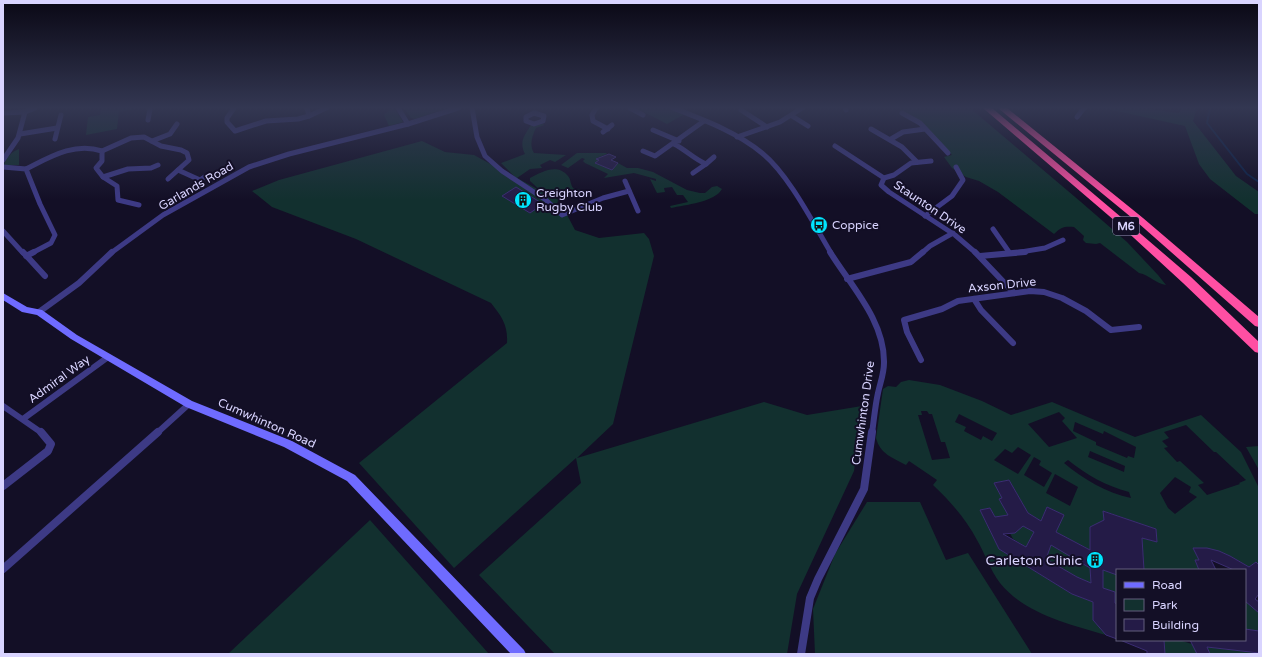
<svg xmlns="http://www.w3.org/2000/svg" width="1262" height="657" viewBox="0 0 1262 657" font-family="'Varela Round',sans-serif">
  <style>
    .green { fill: #12302f; fill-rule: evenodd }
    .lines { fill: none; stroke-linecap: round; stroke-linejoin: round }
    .stream { stroke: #0c2248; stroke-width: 2 }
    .building { fill: #241b47; stroke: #3b2d73; fill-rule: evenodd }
    .street-far2 { stroke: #3d3a85; stroke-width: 5 }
    .street-far1 { stroke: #3d3a85; stroke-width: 6 }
    .street { stroke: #3d3a85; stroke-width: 8 }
    .secondary { fill: #6f6bff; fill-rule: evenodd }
    .highway { fill: #ff4fa3; fill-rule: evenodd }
    .labels { text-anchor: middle; stroke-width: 4; stroke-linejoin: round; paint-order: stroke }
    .shield { fill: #130f26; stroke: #9e99be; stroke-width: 1 }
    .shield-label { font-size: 11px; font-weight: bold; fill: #d9d4ff }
    .street-label { font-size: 12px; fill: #d9d4ff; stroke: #130f26 }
    .poi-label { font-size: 12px; fill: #d9d4ff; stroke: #130f26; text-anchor: start }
    .near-poi-label { font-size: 14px; fill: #d9d4ff; stroke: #130f26; text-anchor: end }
  </style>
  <rect width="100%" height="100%" fill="#130f26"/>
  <!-- green -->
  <g class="green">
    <path d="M101 108H139L119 112 117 129 86 135 88 117 100 115Z"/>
    <path d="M391 108H394L403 122 389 126 384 115Z"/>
    <path d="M404 108H447L415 119 411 118Z"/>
    <path d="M636 108H671L683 115 667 124Z"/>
    <path d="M900 108H970L1081 202 1127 242 1158 275 1166 285C1154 283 1150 275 1139 273L1100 243 1096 244 1086 243 1083 240 1084 236 1074 227C1065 226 1061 227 1054 234L998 192 979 181 966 177 952 168 944 157 952 155 923 124 913 116 899 109Z"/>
    <path d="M1103 108H1142L1179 113 1182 108H1197L1193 121 1236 176 1259 192V214H1255L1210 179 1199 164 1185 126Z"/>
    <path d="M543 124 544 125 536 128C532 136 529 145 534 153L566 155 555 162 550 160 540 165 542 168 530 169 517 178 541 191 530 181V178C542 172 557 163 568 176 571 179 570 184 573 188L582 190 557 202 565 211 575 230 599 238 644 233 649 239 654 256 613 424 577 458 764 402 807 415 862 406 854 471 797 594 787 654H555L479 575 581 483 576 458 454 568 359 463 507 343C508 325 502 317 491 303L356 239 272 207 252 191 279 180 422 141 445 152 474 155 516 178 501 163 525 154C519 142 524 136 531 125Z"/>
    <path d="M19 149V165H4C5 158 13 151 19 149Z"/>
    <path d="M577 153H606L607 154 597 158 599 160 596 163 612 170 618 163 627 168H638L653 172 687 190 700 193H705L712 187 717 186 722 189C715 202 685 205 671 208L670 206 688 202 683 195H677L672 187 664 188 665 192 657 193 650 179 656 181V179L634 173 604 178 608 174 585 163 583 161 585 159 582 158 568 168 561 165Z"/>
    <path d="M909 380 940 385 982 401 1011 415 1052 402 1135 437 1201 415 1241 452 1259 488V565L1256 562 1249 567C1232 556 1215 547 1193 548L1199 560H1195L1199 570H1147L1144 569 1142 538 1157 542 1156 529 1104 511V524L1090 550 1056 532 1063 515 1047 507 1041 521 1028 513 1009 480 995 483 1002 498 999 499 1011 515 995 517 990 508 980 510 999 549 1072 594 1093 602V620L1106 635C1069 624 1025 614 1000 583 990 570 985 554 977 540 966 519 950 501 933 485L937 480 909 461 906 465C893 458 880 454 876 438L883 389 888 386 896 387 901 382ZM921 411H927L929 414H932L941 442H945L950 458 932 460 918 415H922ZM1059 412 1065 418 1062 421 1077 438 1049 447 1028 424ZM959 414 997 433 992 441 983 436 981 440 964 431 966 427 955 422ZM1075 422 1103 434 1104 431 1136 447 1134 458 1128 456 1127 458 1096 445V442L1073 431ZM1186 425 1214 452H1216L1246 480 1239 483 1240 484 1207 495 1198 485 1204 483 1180 461 1177 462 1164 448 1168 447 1162 441 1169 438 1164 432ZM1018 447 1031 455 1018 474 994 460 1005 449 1012 453ZM1090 451 1125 466 1124 472 1088 457ZM1034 457 1041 461 1039 465 1052 473 1044 487 1024 475ZM1068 460C1087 475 1106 486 1129 492L1131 498C1107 493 1083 479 1064 463ZM1055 474 1078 487 1070 506 1046 493ZM1175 477 1191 487 1189 492 1197 497 1175 514 1168 508 1160 493Z"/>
    <path d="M1259 446V470L1246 447Z"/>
    <path d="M867 502H920L946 560 968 553 1032 654H815L813 609 835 554Z"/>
    <path d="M370 520 489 654H228Z"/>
    <path d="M1020 524 1034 532 1026 547 1013 539 1010 533Z"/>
    <path d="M1051 545 1090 568 1091 583 1077 577 1046 559Z"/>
    <path d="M1103 570 1117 575V604L1115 603 1103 588Z"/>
    <path d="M1245 601 1259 613V631L1245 629Z"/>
    <path d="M1164 640H1179L1192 644 1198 654H1165Z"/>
    <path d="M1207 647 1259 653V654H1210Z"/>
  </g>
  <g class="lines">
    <!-- stream -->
    <path class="stream" d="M1210 108 1207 123 1247 174 1259 182"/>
  </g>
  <!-- building -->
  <g class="building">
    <path d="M609 154 616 157 611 160 618 163 612 170 595 163 599 160 596 159Z"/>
    <path d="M516 187 543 204 530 213 502 196Z"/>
    <path d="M1009 480 1028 513 1041 521 1047 507 1064 515 1056 532 1090 550V527L1104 520 1103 511 1156 529 1157 542 1142 538 1144 570H1117V575L1103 570V588L1115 592V603L1117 604V639L1106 635 1093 620V602L1072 594 999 549 980 510 990 508 995 517 1008 515 999 499 1002 498 994 483ZM1023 526 1034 532 1026 547 1003 534 1015 533ZM1051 545 1090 568 1091 583 1077 577 1046 559Z"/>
    <path d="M1193 548H1207L1219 551 1230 556 1249 567 1256 562 1259 565V594L1255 599 1259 602V613L1245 601V570H1234L1211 560 1216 570H1199L1195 560H1199Z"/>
    <path d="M1245 629 1259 631V653L1207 647 1210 654H1197L1190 640H1245Z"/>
    <path d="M1120 640H1164L1165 654H1147V651Z"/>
  </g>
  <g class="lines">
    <!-- street-far2 -->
    <g class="street-far2">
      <path d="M234 108 227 118V122L235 131 266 121 298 119 309 116"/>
      <path d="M307 108 309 116 326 108"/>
      <path d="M398 108 408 124"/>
      <path d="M472 108 477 137 485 156 502 171 546 200 562 215 603 198 629 191"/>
      <path d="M596 108 592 115 593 121 608 129"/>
      <path d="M630 108 643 115"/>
      <path d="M673 108C704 120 737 132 762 153 789 175 813 223 831 253"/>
      <path d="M845 108 846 110"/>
      <path d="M741 110 767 127"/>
      <path d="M3 113 25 112"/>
      <path d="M534 113 544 116 543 121 534 124 526 121V117Z"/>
      <path d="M902 113 920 123 948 153"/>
      <path d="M792 116 808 126"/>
      <path d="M1077 117 1084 108"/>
      <path d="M148 120 150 109"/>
      <path d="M871 129 902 147 917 162"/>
      <path d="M653 130 679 141"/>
      <path d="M603 132 612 125"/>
      <path d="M20 134 57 128"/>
      <path d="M737 137 780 122 802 108"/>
      <path d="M55 139 61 115"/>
      <path d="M891 139 903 132 925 129"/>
      <path d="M152 141 170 134 177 124"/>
      <path d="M674 144C686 150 694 159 706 164L714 157"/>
      <path d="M835 146 884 178 881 185 889 192 955 235 976 253"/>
      <path d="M102 151 131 138 144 137 161 146 181 150 187 153 189 160 168 179"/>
      <path d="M643 151 655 156 704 121"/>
      <path d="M3 160 18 138 25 112 35 108"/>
      <path d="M3 167 26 169 40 204 55 235 51 243 32 253"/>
      <path d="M26 169C50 157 74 142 102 151V161L96 168 103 177 117 186 118 200 139 205"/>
      <path d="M178 170 200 180 206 176"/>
      <path d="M693 173 706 164"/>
      <path d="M103 177 128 169 151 168 158 165"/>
      <path d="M884 178 894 175 911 163 931 161"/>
      <path d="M625 181 638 211"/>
      <path d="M925 216 952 196 963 180 956 167"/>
      <path d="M993 229 1009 252"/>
      <path d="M3 231 23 253"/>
      <path d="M111 253 163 215 249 167 289 154 408 124 458 108"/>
      <path d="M922 253 930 246 953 233"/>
      <path d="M1014 253 1045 248 1063 240"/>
    </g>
    <!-- street-far1 -->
    <g class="street-far1">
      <path d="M23 252 45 276"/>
      <path d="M830 252C851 286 885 321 884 363 884 374 880 383 878 393 875 406 874 420 872 433"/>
      <path d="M975 252 1014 293"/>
      <path d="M26 256 34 252"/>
      <path d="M980 256 1025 252"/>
      <path d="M847 279 911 262 923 252"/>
      <path d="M974 299 981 310 1013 343"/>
      <path d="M39 312 79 283 112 252"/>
      <path d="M921 360 907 332 904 320 942 309 958 301 1030 291 1044 292 1062 298 1086 311 1111 330 1139 327"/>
      <path d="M3 406 42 433"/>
      <path d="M23 419 108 357"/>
      <path d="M157 433 189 404"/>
    </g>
    <!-- street -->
    <g class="street">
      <path d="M3 486 48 451 51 444 41 432"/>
      <path d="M3 569 158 432"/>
      <path d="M801 654 810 598 818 579 864 489 872 432"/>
    </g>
    <!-- secondary -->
    <path class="secondary" d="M3 293 27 307 42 310 77 335 192 401 292 441 355 475 524 650 526 654H511L347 481 284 447 186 407 71 339 37 315 22 312 3 300Z"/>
    <!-- highway -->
    <g class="highway">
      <path d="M983 108H992L1128 223 1191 277 1259 342V353L1255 352 1183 283 1122 227Z"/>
      <path d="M998 108H1007L1143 218 1259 317V327L1255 326 1137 222Z"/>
    </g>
  </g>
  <!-- sky -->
  <linearGradient id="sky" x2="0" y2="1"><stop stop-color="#0a0815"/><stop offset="0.54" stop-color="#333752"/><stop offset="1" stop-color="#333752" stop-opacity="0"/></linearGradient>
  <rect width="1262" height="200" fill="url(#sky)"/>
  <!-- icons -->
  <defs>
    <g id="building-disc" transform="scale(0.9)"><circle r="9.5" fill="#00e5ff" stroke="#130f26"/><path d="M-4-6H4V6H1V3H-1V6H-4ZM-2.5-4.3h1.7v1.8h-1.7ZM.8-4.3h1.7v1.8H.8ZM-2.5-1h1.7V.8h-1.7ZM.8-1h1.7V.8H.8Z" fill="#111"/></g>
    <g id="bus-disc" transform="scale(0.9)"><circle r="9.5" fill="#00e5ff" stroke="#130f26"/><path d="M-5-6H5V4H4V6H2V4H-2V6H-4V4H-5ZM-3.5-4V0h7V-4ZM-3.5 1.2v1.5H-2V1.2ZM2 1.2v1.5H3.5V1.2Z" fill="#111"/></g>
  </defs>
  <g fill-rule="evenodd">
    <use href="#building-disc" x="523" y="200"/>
    <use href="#bus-disc" x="819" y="225"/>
    <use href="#building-disc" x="1095" y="560"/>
  </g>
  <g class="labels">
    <!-- shield labels -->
    <rect class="shield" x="1113" y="217" width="26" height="18" rx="3"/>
    <g class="shield-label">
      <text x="1126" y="230">M6</text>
    </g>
    <!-- street labels -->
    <g class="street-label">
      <text transform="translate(196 186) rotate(-30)" y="4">Garlands Road</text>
      <text transform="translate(930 207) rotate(34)" y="4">Staunton Drive</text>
      <text transform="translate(1002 285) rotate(-6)" y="4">Axson Drive</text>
      <text transform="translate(59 379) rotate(-36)" y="4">Admiral Way</text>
      <text transform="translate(863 413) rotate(-82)" y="4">Cumwhinton Drive</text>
      <text transform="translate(267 423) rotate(24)" y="4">Cumwhinton Road</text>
    </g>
    <!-- poi labels -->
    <g class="poi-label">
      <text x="536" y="197">Creighton<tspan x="536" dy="14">Rugby Club</tspan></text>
      <text x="832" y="229">Coppice</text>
    </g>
    <!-- near-poi labels -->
    <g class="near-poi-label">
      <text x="1082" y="565">Carleton Clinic</text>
    </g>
  </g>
  <!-- border -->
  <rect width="1262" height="657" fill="none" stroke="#d9d4ff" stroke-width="8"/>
  <!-- legend -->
  <rect x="1116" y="569" width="130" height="72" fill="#130f26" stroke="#625e7d"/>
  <rect x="1124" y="582" width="20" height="6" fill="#6f6bff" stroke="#625e7d"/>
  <text x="1152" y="589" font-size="12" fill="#d9d4ff">Road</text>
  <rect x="1124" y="599" width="20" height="12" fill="#12302f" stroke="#625e7d"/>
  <text x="1152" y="609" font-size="12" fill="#d9d4ff">Park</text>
  <rect x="1124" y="619" width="20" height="12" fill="#241b47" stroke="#625e7d"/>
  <text x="1152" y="629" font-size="12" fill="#d9d4ff">Building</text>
</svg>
